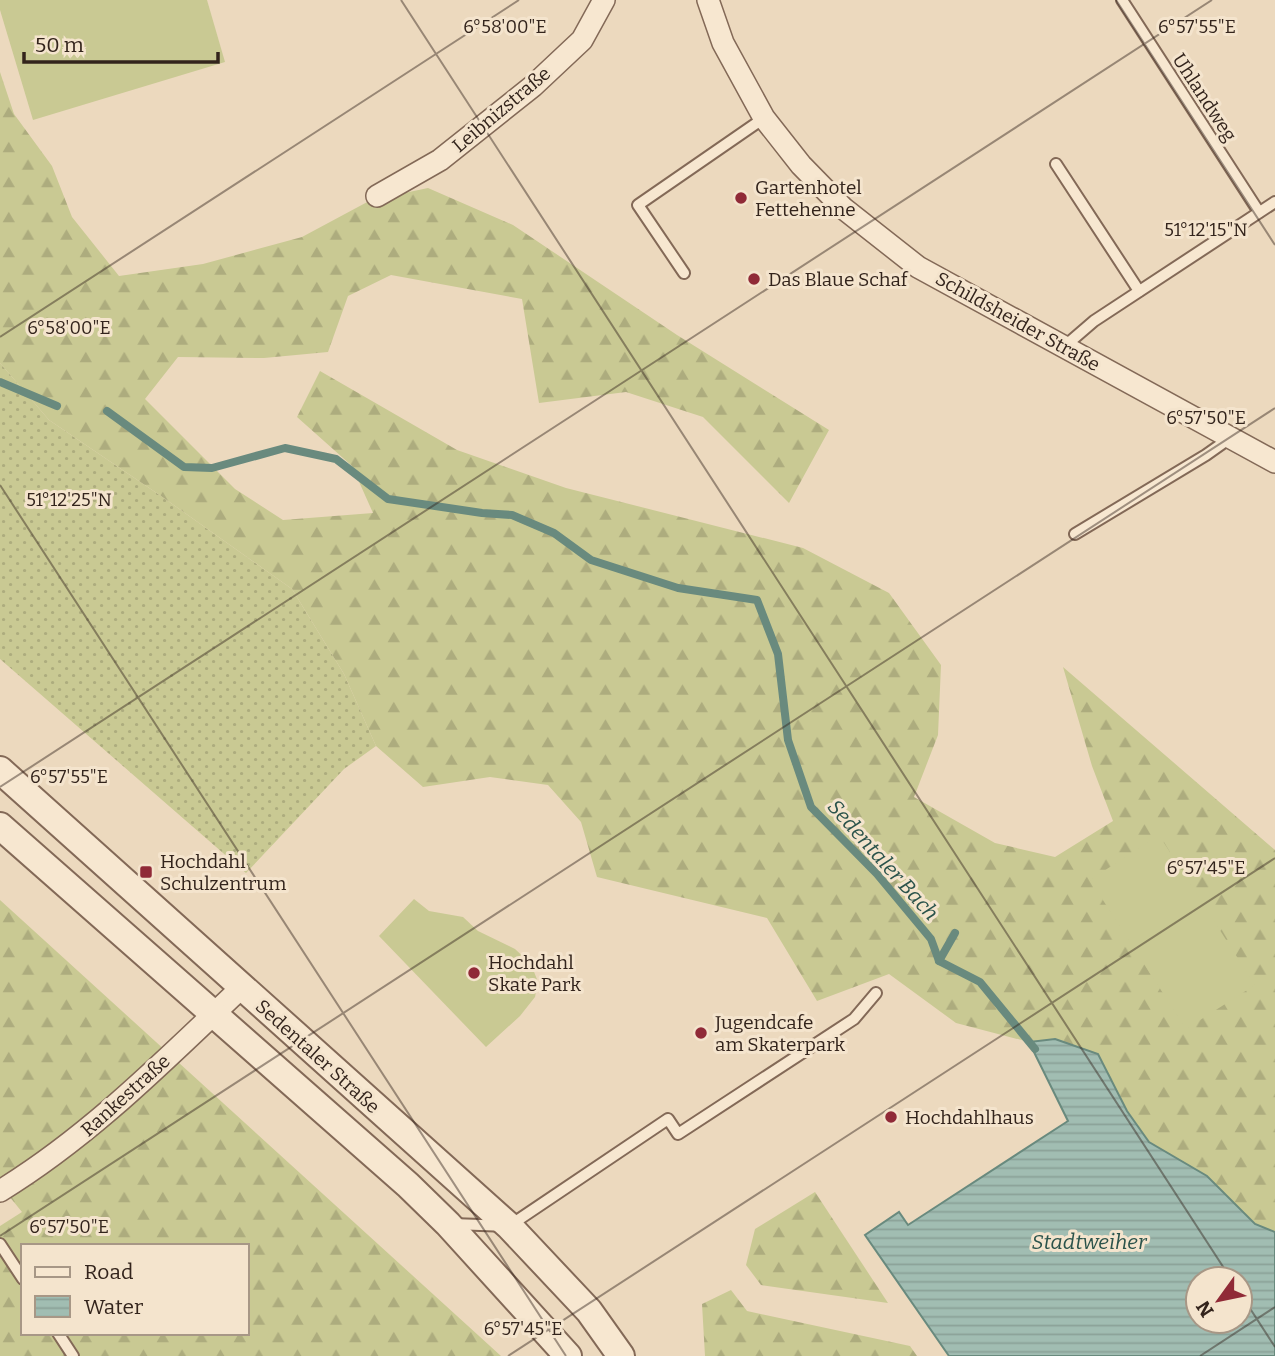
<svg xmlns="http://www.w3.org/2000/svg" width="1275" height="1356" viewBox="0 0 1275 1356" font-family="Bitter,serif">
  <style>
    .grass { fill: url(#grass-dots) }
    .forest { fill: url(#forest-firs); fill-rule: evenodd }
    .garden { fill: #c9c993 }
    .water { fill: url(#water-rules); stroke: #698a7e; stroke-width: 2; fill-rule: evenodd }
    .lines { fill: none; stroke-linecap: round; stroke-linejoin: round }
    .stream { stroke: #698a7e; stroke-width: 8 }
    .service-casing { stroke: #836957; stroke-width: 14 }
    .minor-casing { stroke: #836957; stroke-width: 24 }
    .tertiary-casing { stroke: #836957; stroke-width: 30 }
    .service { stroke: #f7e7d0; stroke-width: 10 }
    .minor { stroke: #f7e7d0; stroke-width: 21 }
    .tertiary { stroke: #f7e7d0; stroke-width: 26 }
    .ticks { fill: none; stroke: #33241c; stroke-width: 2; stroke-opacity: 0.45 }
    .poi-dot { fill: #902a37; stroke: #f4e4cd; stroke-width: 2.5 }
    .labels { text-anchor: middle; stroke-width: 6; stroke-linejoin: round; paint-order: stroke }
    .street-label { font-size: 19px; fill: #33241c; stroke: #f4e4cd }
    .poi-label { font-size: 19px; fill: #33241c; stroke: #f4e4cd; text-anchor: start }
    .water-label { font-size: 21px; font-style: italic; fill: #2b534b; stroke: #f4e4cd }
    .ticks-label { font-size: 18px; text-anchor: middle; fill: #33241c; stroke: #f4e4cd; stroke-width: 6; stroke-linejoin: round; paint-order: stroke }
  </style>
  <defs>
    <pattern id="grass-dots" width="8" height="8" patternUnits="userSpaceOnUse" patternTransform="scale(1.75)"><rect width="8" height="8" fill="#c9c993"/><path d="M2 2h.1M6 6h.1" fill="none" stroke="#adac7e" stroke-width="1.8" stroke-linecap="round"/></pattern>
    <pattern id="forest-firs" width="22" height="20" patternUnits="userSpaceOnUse" patternTransform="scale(1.75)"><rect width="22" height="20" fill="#c9c993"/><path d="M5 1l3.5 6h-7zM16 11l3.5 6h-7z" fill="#adac7e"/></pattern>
    <pattern id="water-rules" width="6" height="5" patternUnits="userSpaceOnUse" patternTransform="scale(1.75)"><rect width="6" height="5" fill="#a1bdb2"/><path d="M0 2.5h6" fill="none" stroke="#8ba298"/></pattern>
  </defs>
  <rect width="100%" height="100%" fill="#ecd9be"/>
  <!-- grass -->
  <path class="grass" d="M0 363 49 420 161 496 292 589 344 674 376 746 344 769 246 873 0 659Z"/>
  <!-- forest -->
  <g class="forest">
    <path d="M0 72 14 114 52 166 72 217 119 276 203 264 302 237 371 200 428 188 513 225 677 335 829 430 789 503 703 417 626 392 539 403 522 299 391 275 348 296 328 352 264 358 178 357 145 399 235 489 283 520 373 513 352 466 297 417 320 371 457 450 566 488 803 548 889 593 941 665 938 735 914 797 995 843 1055 857 1113 821 1092 766 1063 667 1275 850V1232L1255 1224 1207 1176 1149 1142 1127 1111 1055 1039 1029 1042 956 1023 889 974 817 1001 767 918 597 877 581 822 548 785 490 777 423 787 376 746 344 674 292 589 161 496 49 420 0 363Z"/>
    <path d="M0 900 501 1356H0V1226L22 1212 0 1185ZM23 1246H247V1333H23Z"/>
    <path d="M815 1192 888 1303 761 1285 746 1265 755 1229Z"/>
    <path d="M731 1290 747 1311 910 1346 917 1356H705L702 1304Z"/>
  </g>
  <!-- garden -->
  <g class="garden">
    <path d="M0 0H207L225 62 33 120 0 10Z"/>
    <path d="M1159 835 1255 985 1186 1029 1090 880Z"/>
    <path d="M414 899 429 911 463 917 478 931 515 949 531 964 538 982 535 997 520 1016 486 1047 379 936Z"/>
  </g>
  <!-- water -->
  <path class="water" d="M1055 1039 1098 1054 1127 1111 1149 1142 1207 1176 1255 1224 1275 1232V1356H949L865 1235 899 1212 908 1225 1068 1121 1029 1042ZM1198 1279H1240V1321H1198Z"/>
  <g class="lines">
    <!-- stream -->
    <g class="stream">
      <path d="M0 382 57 406"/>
      <path d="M107 411 184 467 212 468 285 448 336 459 388 499 482 513 512 515 554 533 591 560 678 588 757 600 778 654 788 740 811 807 877 874 931 939 939 961 980 982 1035 1049"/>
      <path d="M939 961 955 933"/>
    </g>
    <!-- service casing -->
    <g class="service-casing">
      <g id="service">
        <path d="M1122 0 1259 212"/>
        <path d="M1056 164 1139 291"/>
        <path d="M684 273 638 205 764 118"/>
        <path d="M1065 346 1094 321 1275 202"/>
        <path d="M1075 534 1206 455 1230 438"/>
        <path d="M452 1224 509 1226 668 1119 678 1134 854 1019 876 993"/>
        <path d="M0 1244 23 1279"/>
        <path d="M58 1333 73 1356"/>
      </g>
    </g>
    <!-- minor casing -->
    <g class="minor-casing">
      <g id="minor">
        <path d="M708 0 723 43 764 118 801 165 843 208 918 267 1275 462"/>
        <path d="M377 196 440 160 533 86 582 40 604 0"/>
        <path d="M0 1191C90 1136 165 1060 241 988"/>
      </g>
    </g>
    <!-- tertiary casing -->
    <g class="tertiary-casing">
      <g id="tertiary">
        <path d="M0 770 509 1226 589 1311 621 1356"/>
        <path d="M0 826 408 1185 448 1224 568 1356"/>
      </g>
    </g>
    <!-- service -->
    <use href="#service" class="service"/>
    <!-- minor -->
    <use href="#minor" class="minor"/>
    <!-- tertiary -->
    <use href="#tertiary" class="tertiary"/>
  </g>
  <!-- ticks -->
  <path class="ticks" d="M401 0 1231 1279M1116 0 1275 245M0 337 519 0M0 485 566 1356M0 787 1212 0M0 1236 1275 408M1240 1293 1275 1347M508 1356 1275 858M1200 1356 1275 1307"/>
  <!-- markers -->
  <g class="poi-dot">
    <circle cx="741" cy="198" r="7"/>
    <circle cx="754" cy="279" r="7"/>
    <rect x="139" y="865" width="14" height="14" rx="3.5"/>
    <circle cx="474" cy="973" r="7"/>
    <circle cx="701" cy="1033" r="7"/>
    <circle cx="891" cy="1117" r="7"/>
  </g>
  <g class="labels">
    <!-- street labels -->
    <g class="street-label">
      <text transform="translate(1205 97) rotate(57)" y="7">Uhlandweg</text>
      <text transform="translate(501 109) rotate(-40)" y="7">Leibnizstraße</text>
      <text transform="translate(1018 321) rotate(29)" y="7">Schildsheider Straße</text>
      <text transform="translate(318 1056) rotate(42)" y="7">Sedentaler Straße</text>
      <text transform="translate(125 1095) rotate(-42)" y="7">Rankestraße</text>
    </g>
    <!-- poi labels -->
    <g class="poi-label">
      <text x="755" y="194">Gartenhotel<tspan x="755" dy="22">Fettehenne</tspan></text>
      <text x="768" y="286">Das Blaue Schaf</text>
      <text x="160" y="868">Hochdahl<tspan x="160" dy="22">Schulzentrum</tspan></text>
      <text x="488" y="969">Hochdahl<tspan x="488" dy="22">Skate Park</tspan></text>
      <text x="715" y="1029">Jugendcafe<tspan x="715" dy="22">am Skaterpark</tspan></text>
      <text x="905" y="1124">Hochdahlhaus</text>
    </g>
    <!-- water labels -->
    <g class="water-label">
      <text transform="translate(883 860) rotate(48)" y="7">Sedentaler Bach</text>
      <text x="1089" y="1249">Stadtweiher</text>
    </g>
  </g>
  <g class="ticks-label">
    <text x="505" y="33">6°58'00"E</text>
    <text x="1197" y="33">6°57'55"E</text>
    <text x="1206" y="236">51°12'15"N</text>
    <text x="69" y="334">6°58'00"E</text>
    <text x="1206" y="424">6°57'50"E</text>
    <text x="69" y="506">51°12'25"N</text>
    <text x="69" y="783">6°57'55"E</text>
    <text x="1206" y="874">6°57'45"E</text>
    <text x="69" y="1233">6°57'50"E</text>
    <text x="523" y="1335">6°57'45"E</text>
  </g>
  <!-- legend -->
  <rect x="21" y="1244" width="228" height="91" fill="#f4e4cd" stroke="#a79786" stroke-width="2"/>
  <rect x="35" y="1267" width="35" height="10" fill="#f7e7d0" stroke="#a79786" stroke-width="2"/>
  <text x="84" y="1279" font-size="21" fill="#33241c">Road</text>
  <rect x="35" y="1296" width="35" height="21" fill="url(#water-rules)" stroke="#a79786" stroke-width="2"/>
  <text x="84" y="1314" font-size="21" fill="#33241c">Water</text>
  <!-- north arrow -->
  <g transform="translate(1219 1300) rotate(237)"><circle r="33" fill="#f4e4cd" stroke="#a79786" stroke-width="2"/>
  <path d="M0-5L12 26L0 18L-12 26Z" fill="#902a37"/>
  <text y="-10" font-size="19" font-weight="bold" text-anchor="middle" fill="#33241c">N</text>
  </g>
  <!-- scale -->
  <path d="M24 52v10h194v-10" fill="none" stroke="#33241c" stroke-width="3.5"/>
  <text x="35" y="52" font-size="21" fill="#33241c" stroke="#f4e4cd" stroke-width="5" paint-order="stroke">50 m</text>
</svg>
